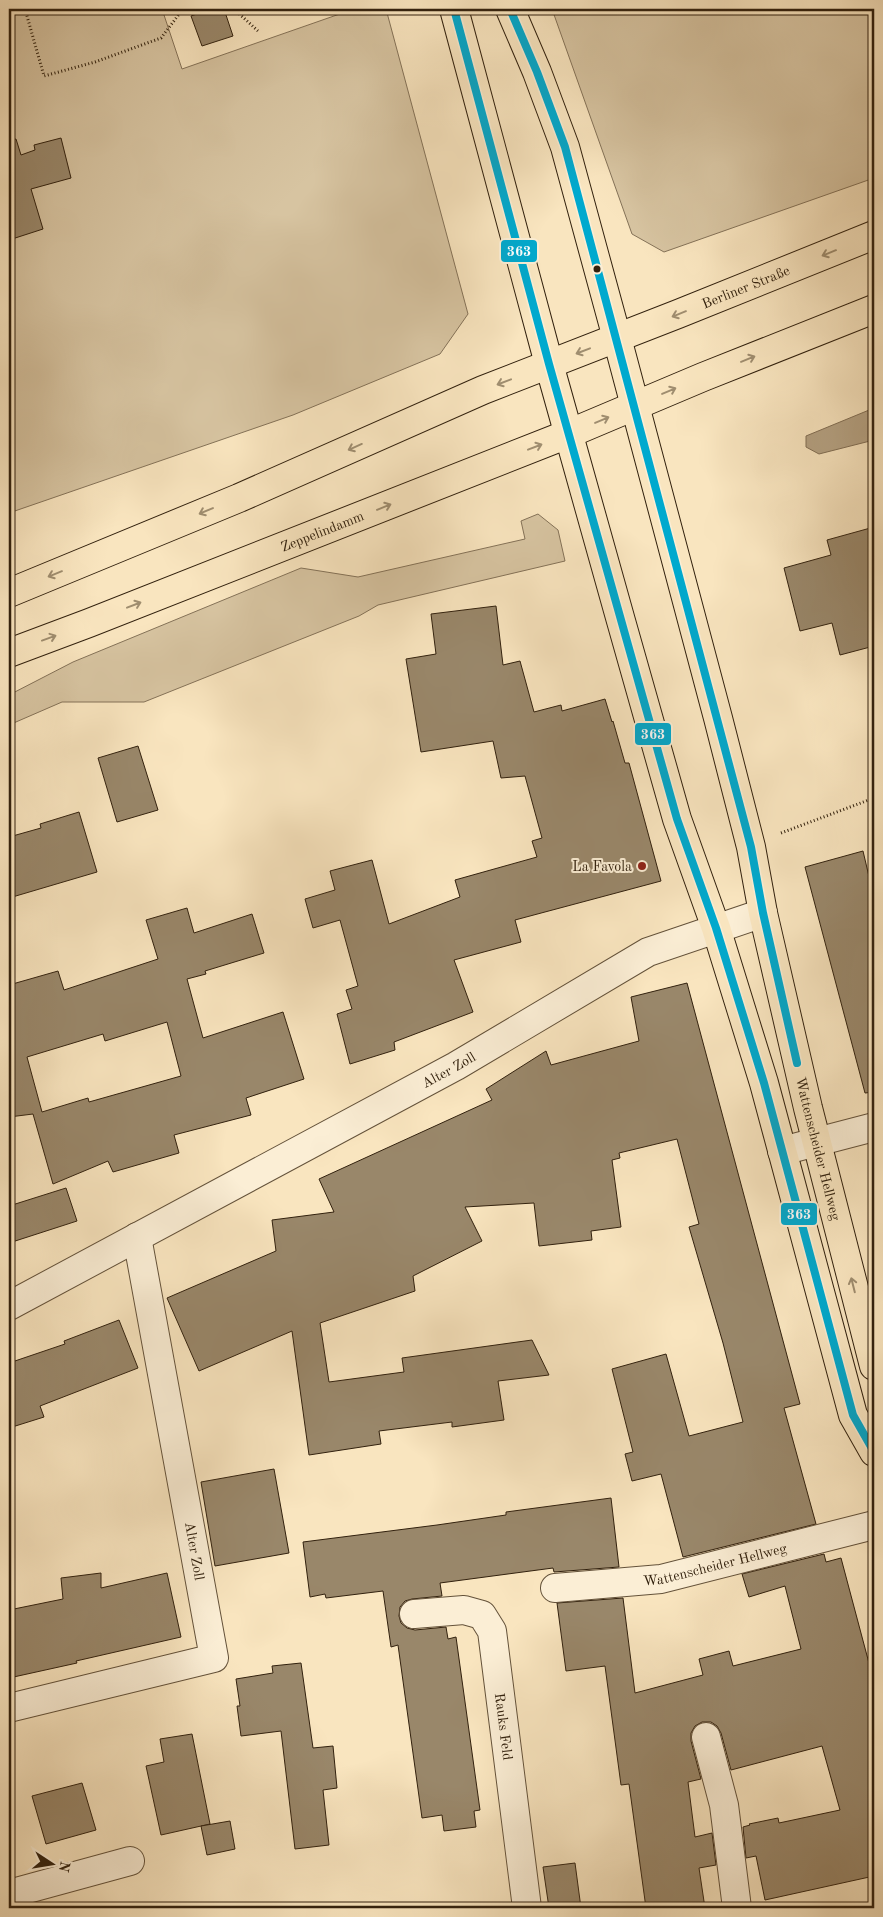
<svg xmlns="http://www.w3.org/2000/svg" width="883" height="1917" viewBox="0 0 883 1917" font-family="'Old Standard TT',serif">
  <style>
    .green { fill: #d7c4a1; stroke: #847258 }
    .water { fill: #b5a283; stroke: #816e54 }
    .building { fill: #99876a; stroke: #32210e; fill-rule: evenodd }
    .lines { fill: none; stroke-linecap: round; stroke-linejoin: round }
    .minor-casing { stroke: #64523a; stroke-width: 30 }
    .major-casing { stroke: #32210e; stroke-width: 30 }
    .path { stroke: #32210e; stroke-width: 3; stroke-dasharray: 1 2.5; stroke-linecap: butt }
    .minor { stroke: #fbeed5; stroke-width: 28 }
    .major { stroke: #f9e5bf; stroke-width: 28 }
    .bus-1-casing { stroke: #fbeed5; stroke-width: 11 }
    .bus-1 { stroke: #00a9ce; stroke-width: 8 }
    .oneway { stroke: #9f8d6f }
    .bus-dot { fill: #32210e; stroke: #fbeed5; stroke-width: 2 }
    .poi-dot { fill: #8f2418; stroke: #fbeed5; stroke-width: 2 }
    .labels { text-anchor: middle; stroke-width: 4; stroke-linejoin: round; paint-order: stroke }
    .street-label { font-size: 14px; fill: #32210e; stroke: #fbeed5 }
    .poi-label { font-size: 14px; fill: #32210e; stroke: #fbeed5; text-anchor: end }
    .line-badge { stroke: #fbeed5; stroke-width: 2 }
    .badge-label { font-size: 14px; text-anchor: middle; font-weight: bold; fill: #fff }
  </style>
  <rect width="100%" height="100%" fill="#f9e5bf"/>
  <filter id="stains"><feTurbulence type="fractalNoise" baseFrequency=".004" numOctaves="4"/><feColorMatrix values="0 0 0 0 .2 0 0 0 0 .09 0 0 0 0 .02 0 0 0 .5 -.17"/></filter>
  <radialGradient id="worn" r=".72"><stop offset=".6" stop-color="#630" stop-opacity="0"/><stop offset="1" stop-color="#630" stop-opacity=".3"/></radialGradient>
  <!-- green -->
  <g class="green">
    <path d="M9 9H162L182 69 354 9H386L468 314 440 354 293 415 9 513Z"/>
    <path d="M552 9H874V178L664 252 632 234Z"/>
    <path d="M538 514 558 530 565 561 378 605 359 616 144 702H62L9 725V695L73 662 301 568 358 577 525 539 521 521Z"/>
  </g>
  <!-- water -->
  <path class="water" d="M874 408V440L819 454 806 447V436Z"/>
  <!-- building -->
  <g class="building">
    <path d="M211 9H224L233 36 202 46 191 16Z"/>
    <path d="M61 138 71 178 31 189 43 229 9 240V140L16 139 21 155 35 150 34 145Z"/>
    <path d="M874 527V646L840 655 832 623 800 631 784 568 831 555 827 540Z"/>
    <path d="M496 606 503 665 520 661 534 712 561 705 562 711 605 699 612 722 613 721 625 763H629L661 881 515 920 521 942 454 960 473 1012 394 1042 395 1050 350 1064 337 1014 352 1009 346 990 358 986 340 920 313 928 305 899 335 890 330 871 372 860 389 924 460 897 455 880 537 857 532 841 542 838 525 776 501 778 493 741 421 752 406 659 436 654 431 614Z"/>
    <path d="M138 746 158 810 117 822 98 758Z"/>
    <path d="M79 812 97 872 9 898V837L41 828 40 824Z"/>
    <path d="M863 851 874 898V1092L865 1093 805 867Z"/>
    <path d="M187 908 194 933 252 914 264 953 205 971 206 974 187 979 203 1038 283 1012 304 1079 246 1098 251 1115 174 1135 179 1153 113 1172 108 1161 53 1184 33 1114 9 1117V985L58 971 64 990 158 959 146 920ZM167 1022 181 1076 89 1102 88 1098 42 1112 27 1057 103 1034 105 1041Z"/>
    <path d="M687 983 800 1404 784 1408 816 1524 683 1557 661 1474 632 1481 625 1454 633 1452 612 1369 666 1354 689 1436 743 1422 723 1343 689 1227 699 1224 677 1139 619 1153 620 1158 612 1160 621 1227 591 1231 592 1240 539 1246 534 1203 465 1207 482 1241 413 1276 415 1291 320 1323 329 1382 404 1372 402 1358 532 1340 549 1375 498 1381 504 1420 452 1427V1422L379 1431 381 1444 309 1455 292 1331 199 1371 167 1298 276 1251 272 1220 334 1212 319 1179 492 1100 486 1089 546 1051 551 1065 639 1041 631 997Z"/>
    <path d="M66 1188 77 1221 9 1243V1206Z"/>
    <path d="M119 1320 138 1368 40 1406 44 1417 9 1428V1363L65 1344 64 1341Z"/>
    <path d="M274 1469 289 1553 215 1566 201 1482Z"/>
    <path d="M611 1498 619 1567 554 1572 553 1568 440 1583 442 1596 412 1599 405 1601 400 1607 399 1616 401 1623 407 1628 415 1630 446 1627 448 1639 456 1637 480 1810 474 1811 476 1827 444 1831 442 1815 422 1818 398 1645 391 1647 383 1591 326 1598 325 1594 310 1597 303 1542 437 1525 506 1515V1512Z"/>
    <path d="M824 1554 826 1562 841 1558 874 1682V1876L765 1900 756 1856 746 1858 743 1827 750 1825 749 1824 778 1818 779 1823 840 1810 822 1746 731 1770 721 1733 717 1726 711 1722H702L695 1726 691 1733V1741L701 1779 688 1782 695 1837 712 1833 716 1865 699 1868 705 1908H646L629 1784 621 1785 605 1666 566 1671 557 1603 623 1598 635 1693 703 1675 699 1659 729 1651 733 1666 801 1649 785 1586 749 1597 742 1574Z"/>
    <path d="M101 1573V1588L167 1573 181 1637 76 1661 77 1663 9 1678V1610L63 1599 61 1578Z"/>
    <path d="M301 1663 313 1748 333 1746 337 1788 323 1790 329 1845 295 1849 281 1731 241 1736 237 1706H240L236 1679 273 1673 272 1666Z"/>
    <path d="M192 1734 210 1824 161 1835 146 1766 164 1762 160 1739Z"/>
    <path d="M82 1783 96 1830 46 1844 32 1796Z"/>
    <path d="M230 1821 235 1849 207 1855 201 1826Z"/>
    <path d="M575 1863 581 1908H549L543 1867Z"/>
  </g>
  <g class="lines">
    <!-- minor casing -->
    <g class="minor-casing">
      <g id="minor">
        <path d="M782 1151 874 1127"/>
        <path id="s1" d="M9 1306 456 1066 648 952 763 913"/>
        <path id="s2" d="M555 1588 661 1579 874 1525"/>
        <path id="s3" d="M414 1614 464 1610 482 1615 492 1631 527 1908"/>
        <path d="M9 1708 214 1658 137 1237"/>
        <path d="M706 1737 724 1805 737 1908"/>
        <path d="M9 1894 130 1861"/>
      </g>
    </g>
    <!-- major casing -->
    <g class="major-casing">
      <g id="major">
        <path d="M454 9 549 364 621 621 677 819 716 928 764 1083 853 1415 874 1452"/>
        <path id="s4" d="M510 9 537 72 565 147 617 338 718 718 751 847 763 913 808 1108 874 1366"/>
        <path id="s5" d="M9 593 239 498 483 390 678 314 874 235"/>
        <path id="s6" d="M9 653 89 623 568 434 703 377 874 309"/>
      </g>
    </g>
    <!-- path -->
    <g class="path">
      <path d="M25 9 44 76 95 62 161 38 183 9"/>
      <path d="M234 9 258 31"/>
      <path d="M874 518V526"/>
      <path d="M781 833 874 798"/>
    </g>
    <!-- minor -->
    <use href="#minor" class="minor"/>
    <!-- major -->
    <use href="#major" class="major"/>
    <!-- bus-1 casing -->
    <g class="bus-1-casing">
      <g id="bus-1">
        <path d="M454 9 549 364 677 819 716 928 764 1083 853 1415 874 1452"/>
        <path d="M510 9 537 72 565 147 751 847 763 913 797 1063"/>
      </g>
    </g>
    <!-- bus-1 -->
    <use href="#bus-1" class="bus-1"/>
  </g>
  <!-- one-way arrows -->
  <defs><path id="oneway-shaft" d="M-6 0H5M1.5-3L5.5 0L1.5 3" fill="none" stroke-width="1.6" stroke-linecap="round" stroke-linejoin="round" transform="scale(1.25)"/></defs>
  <g class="oneway">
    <use href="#oneway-shaft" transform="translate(829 253) rotate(158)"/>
    <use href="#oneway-shaft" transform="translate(679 314) rotate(158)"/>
    <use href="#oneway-shaft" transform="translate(583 351) rotate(159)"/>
    <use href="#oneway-shaft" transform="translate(748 359) rotate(-22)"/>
    <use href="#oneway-shaft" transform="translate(504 382) rotate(159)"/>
    <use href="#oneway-shaft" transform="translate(669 391) rotate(-23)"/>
    <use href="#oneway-shaft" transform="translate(602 420) rotate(-23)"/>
    <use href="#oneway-shaft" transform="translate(355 447) rotate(156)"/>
    <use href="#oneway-shaft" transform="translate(535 447) rotate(-21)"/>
    <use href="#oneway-shaft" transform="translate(384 507) rotate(-22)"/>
    <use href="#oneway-shaft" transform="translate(206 511) rotate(157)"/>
    <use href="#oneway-shaft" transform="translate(55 574) rotate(158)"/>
    <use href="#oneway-shaft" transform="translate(134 605) rotate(-21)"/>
    <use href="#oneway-shaft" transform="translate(49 638) rotate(-20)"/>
    <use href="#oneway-shaft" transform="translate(853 1285) rotate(-104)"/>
  </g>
  <!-- markers -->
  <circle class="bus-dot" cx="597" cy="269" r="4.5"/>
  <circle class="poi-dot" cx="642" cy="866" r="5"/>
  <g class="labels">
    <!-- street labels -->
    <g class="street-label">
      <text dy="5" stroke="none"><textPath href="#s5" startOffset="798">Berliner Straße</textPath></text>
      <text dy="5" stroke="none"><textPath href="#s6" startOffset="336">Zeppelindamm</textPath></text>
      <text dy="5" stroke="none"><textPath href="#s1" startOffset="499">Alter Zoll</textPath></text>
      <text dy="5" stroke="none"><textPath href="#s4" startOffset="1182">Wattenscheider Hellweg</textPath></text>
      <text transform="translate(195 1551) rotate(80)" y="5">Alter Zoll</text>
      <text dy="5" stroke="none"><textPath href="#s2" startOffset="162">Wattenscheider Hellweg</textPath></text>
      <text dy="5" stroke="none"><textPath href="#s3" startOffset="184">Rauks Feld</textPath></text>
    </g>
    <!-- poi labels -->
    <g class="poi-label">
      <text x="632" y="871">La Favola</text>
    </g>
  </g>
  <g class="line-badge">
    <rect x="500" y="239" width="38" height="24" rx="5" fill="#00a9ce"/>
    <rect x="634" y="722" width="38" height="24" rx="5" fill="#00a9ce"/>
    <rect x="780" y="1202" width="38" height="24" rx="5" fill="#00a9ce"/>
  </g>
  <g class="badge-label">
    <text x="519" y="256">363</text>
    <text x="653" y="739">363</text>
    <text x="799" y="1219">363</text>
  </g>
  <!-- margin -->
  <rect width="883" height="1917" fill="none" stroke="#f9e5bf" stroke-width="30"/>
  <rect x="10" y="10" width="863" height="1897" fill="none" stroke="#32210e" stroke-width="2.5"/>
  <rect x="15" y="15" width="853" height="1887" fill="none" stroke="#32210e"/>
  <!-- north arrow -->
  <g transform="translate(52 1864) rotate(102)" stroke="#fbeed5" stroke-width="4" paint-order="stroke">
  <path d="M0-4L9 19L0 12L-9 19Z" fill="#32210e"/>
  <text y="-8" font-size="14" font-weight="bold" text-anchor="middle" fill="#32210e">N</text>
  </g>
  <rect width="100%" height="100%" filter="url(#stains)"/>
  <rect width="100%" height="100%" fill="url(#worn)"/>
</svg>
